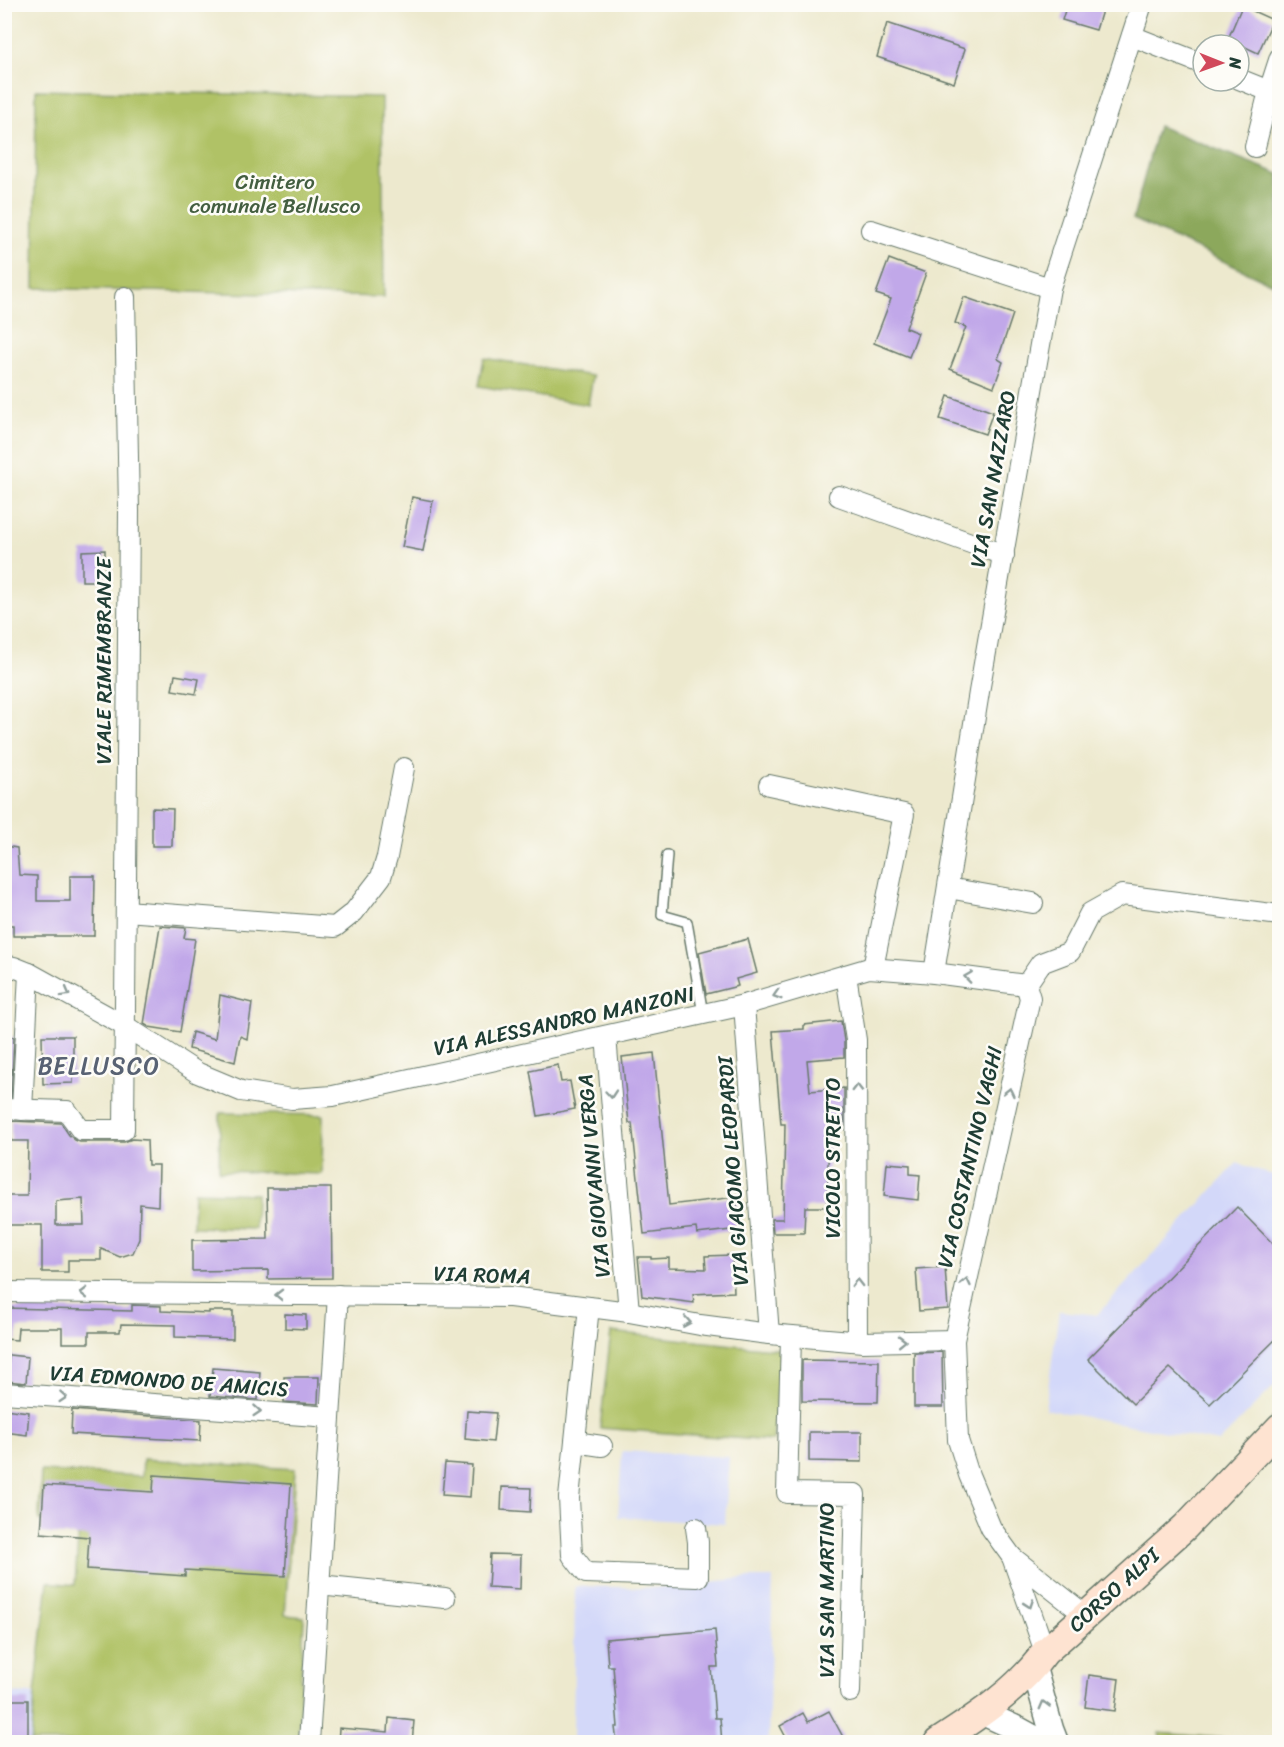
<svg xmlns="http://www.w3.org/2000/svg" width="1284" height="1747" viewBox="0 0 1284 1747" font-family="Sriracha,sans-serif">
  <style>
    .built { fill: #d3d8f9 }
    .green { fill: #b0c266; stroke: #68804d; stroke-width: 1.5 }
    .forest { fill: #8ca85b; stroke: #567248; stroke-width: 1.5 }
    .building { fill: #c1a8e9; fill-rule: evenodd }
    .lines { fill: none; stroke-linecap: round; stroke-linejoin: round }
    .service-casing { stroke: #67796a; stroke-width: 12 }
    .minor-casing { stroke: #67796a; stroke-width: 22 }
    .tertiary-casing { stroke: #67796a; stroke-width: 27 }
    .secondary-casing { stroke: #67796a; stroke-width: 30 }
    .service { stroke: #fff; stroke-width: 9 }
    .minor { stroke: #fff; stroke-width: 20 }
    .tertiary { stroke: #fff; stroke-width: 24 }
    .secondary { stroke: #fee3d1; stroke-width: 27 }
    .oneway { stroke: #8f9e9a }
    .labels { text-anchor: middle; stroke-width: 5; stroke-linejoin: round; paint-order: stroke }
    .park-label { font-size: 21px; fill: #435e40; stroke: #fdfcf7 }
    .street-label { font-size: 21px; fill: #1f3d34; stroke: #fdfcf7 }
    .quarter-label { font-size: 24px; letter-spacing: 1.5px; fill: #586273; stroke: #fdfcf7 }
  </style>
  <rect width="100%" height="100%" fill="#fdfcf7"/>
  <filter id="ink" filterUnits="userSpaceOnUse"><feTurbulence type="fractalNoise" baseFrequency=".0167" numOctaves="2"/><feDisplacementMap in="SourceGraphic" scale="12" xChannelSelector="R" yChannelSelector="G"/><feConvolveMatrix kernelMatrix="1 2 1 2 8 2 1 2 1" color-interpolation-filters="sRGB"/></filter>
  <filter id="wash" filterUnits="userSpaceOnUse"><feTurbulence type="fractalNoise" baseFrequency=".008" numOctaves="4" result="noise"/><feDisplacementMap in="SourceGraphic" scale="24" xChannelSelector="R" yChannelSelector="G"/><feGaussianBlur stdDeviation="1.35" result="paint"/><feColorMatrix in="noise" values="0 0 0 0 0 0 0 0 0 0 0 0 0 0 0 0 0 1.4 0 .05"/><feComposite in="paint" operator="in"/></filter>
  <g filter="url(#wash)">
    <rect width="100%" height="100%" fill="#ede9ce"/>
    <!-- built -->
    <g class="built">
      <path d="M1237 1163 1279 1177V1381L1219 1442 1045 1409 1059 1311 1097 1315Z"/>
      <path d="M622 1451 729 1457 725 1524 618 1517Z"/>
      <path d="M747 1578H773L768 1742H573L575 1586 654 1588Z"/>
      <path d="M5 1693 35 1694 31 1742H5Z"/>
    </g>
    <!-- green -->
    <g class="green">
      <path d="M36 90 382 97 384 297 34 288Z"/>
      <path d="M484 358 593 376 588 405 479 386Z"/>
      <path d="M220 1113 323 1115 322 1174 219 1171Z"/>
      <path d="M194 1192 256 1194 255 1229 193 1227Z"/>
      <path d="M611 1332 781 1350 773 1441 600 1428Z"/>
      <path d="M143 1459 295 1469 285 1615 304 1617 298 1742H31L35 1694 48 1582 75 1585 79 1524 39 1520 41 1471 142 1476Z"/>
      <path d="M1159 1733 1268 1742H1161Z"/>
    </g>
    <!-- forest -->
    <path class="forest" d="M1158 126 1279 174V287L1133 219Z"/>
    <g id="blocks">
      <!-- building -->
      <g class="building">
        <path d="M1067 4H1104L1096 30 1062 20Z"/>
        <path d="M1242 6 1273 20 1258 53 1228 39Z"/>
        <path d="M887 23 965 49 954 83 877 57Z"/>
        <path d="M889 259 926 273 906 328 918 333 909 357 874 343 891 299 876 294Z"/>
        <path d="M964 297 1013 314 998 359 1003 362 994 387 950 369 966 327 955 323Z"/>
        <path d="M948 396 993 412 985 434 940 419Z"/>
        <path d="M412 497 433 501 423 551 402 547Z"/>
        <path d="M105 550V581H82V551Z"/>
        <path d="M175 675 199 679 196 694 172 690Z"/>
        <path d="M152 808 173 809 172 846H152Z"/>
        <path d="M4 846 17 848 19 875 37 876V901H70V876H95L94 936H13V925H4Z"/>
        <path d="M160 926 186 928 184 938 195 939 180 1032 149 1027 144 1024Z"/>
        <path d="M748 939 757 973 736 979 738 986 706 994 699 952Z"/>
        <path d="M220 995 252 1003 247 1039 240 1036 235 1062 189 1049 192 1032 215 1039Z"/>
        <path d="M841 1021 844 1041V1057L807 1060 810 1091 844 1088V1123L829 1124 827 1207H805L804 1233H773L772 1219H783L785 1124H781L773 1031 804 1029V1025Z"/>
        <path d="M4 1036 14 1037 11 1097H4Z"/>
        <path d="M42 1036H73V1083L43 1084Z"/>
        <path d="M654 1053 669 1205 736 1197 739 1229 697 1234 696 1228 644 1234 632 1123H629L622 1057Z"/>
        <path d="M558 1065 561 1082 570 1081 575 1109 538 1116 530 1071Z"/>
        <path d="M11 1121 61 1123 69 1135 75 1140 80 1142H124L132 1139 147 1140 148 1165H159L158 1206 140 1204 139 1239 133 1253 120 1257 101 1249V1260H68V1272H42V1225H4V1196H27L28 1141H11ZM83 1199 84 1225H56V1201Z"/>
        <path d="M887 1163 910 1165V1174L920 1175 918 1200 884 1196Z"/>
        <path d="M267 1188H331L332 1278 268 1279V1270L192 1271V1240L268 1239Z"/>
        <path d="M1237 1207 1280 1251V1335L1210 1404 1170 1368 1133 1404 1088 1359Z"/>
        <path d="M732 1255 734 1292 693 1294 694 1303 642 1296 638 1257H651V1259L669 1258V1268L706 1269 705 1256Z"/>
        <path d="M945 1267 948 1309 919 1311 916 1269Z"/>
        <path d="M132 1305 161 1306V1311L209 1313V1311H233V1339L175 1337V1325L121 1324 120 1332H89V1343H62V1328H18L17 1340 4 1339V1308L132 1311Z"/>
        <path d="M285 1314 306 1315V1329L285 1328Z"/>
        <path d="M942 1352 943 1407H914V1353Z"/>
        <path d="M9 1355 28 1357 26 1383 7 1381Z"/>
        <path d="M802 1360 879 1361 878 1402 802 1401Z"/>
        <path d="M213 1368 260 1372 258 1400 210 1396Z"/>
        <path d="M284 1377H319L318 1404 284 1402Z"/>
        <path d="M4 1409 29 1412 27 1435 4 1432Z"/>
        <path d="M72 1410 201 1420 200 1441 71 1434Z"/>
        <path d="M467 1411 496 1413 493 1442 465 1439Z"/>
        <path d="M809 1432H862V1462L809 1461Z"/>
        <path d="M445 1463 472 1465 470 1497 442 1495Z"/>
        <path d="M154 1475 291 1484 285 1576 185 1570V1576L87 1569 89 1537 41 1533 44 1485 153 1492Z"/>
        <path d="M502 1487 531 1488 530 1512 501 1510Z"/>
        <path d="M490 1554 521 1555 520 1589 488 1587Z"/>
        <path d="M715 1630 718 1667H711L715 1718H720L722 1743H617L615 1727H618L613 1666H608L606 1639Z"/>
        <path d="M1089 1675 1119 1679 1115 1711 1085 1707Z"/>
        <rect x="4" y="1700" width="24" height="43"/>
        <path d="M829 1711 843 1737 833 1743H789L780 1726 803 1713 808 1722Z"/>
        <path d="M389 1718 414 1721 412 1743H338L339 1728 388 1732Z"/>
      </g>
    </g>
  </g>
  <g filter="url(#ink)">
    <use href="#blocks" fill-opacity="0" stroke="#67796a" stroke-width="1.5"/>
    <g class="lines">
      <!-- service casing -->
      <g class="service-casing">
        <path id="service" d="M667 855 662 915 687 922 703 1014"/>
      </g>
      <!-- minor casing -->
      <g class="minor-casing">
        <g id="minor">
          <path d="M1132 36 1203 64"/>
          <path d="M1239 79 1269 91 1255 147"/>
          <path d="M1269 91 1280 57"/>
          <path d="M871 230 1050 288"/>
          <path d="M839 496 1004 555"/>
          <path d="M769 785 904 814 873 968"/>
          <path d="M948 888 1033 903"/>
          <path d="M126 911 335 927 354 912 381 877 387 857 404 768"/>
          <path d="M4 965 14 967 29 973 125 1026 198 1073 241 1091 292 1099 333 1096 744 1005 869 968 934 973 1026 985"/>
          <path d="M934 973 979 692 1050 288 1142 4"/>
          <path d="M846 975 856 1040 857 1341"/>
          <path d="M1026 985 1030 998 954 1340 958 1440 969 1475 991 1528 1012 1557 1085 1615"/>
          <path d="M1026 985 1041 963 1070 952 1090 913 1122 895 1280 915"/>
          <path d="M744 1005 769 1334"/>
          <path d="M606 1036 629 1312"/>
          <path d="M4 1109 67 1111 81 1130H124L129 511 125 297"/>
          <path d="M22 1110 29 973"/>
          <path d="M4 1292 510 1297 629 1312 700 1325 769 1334 863 1342 954 1340"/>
          <path d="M589 1307 569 1498 572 1555 586 1573 698 1577V1542L696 1528"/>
          <path d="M791 1336 787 1493 855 1494 850 1692"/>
          <path d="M4 1393 330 1417"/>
          <path d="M575 1442 602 1446"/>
          <path d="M1012 1557 1045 1652"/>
          <path d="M319 1585 445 1598"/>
          <path d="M309 1742 338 1295"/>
        </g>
      </g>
      <!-- tertiary casing -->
      <g class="tertiary-casing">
        <g id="tertiary">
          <path d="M1034 1668 1051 1729 1056 1742"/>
          <path d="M983 1713 1020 1730 1042 1742"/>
        </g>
      </g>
      <!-- secondary casing -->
      <g class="secondary-casing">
        <path id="secondary" d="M938 1742C977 1717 1018 1690 1045 1652L1185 1527 1280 1427"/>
      </g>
      <!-- service -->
      <use href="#service" class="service"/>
      <!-- minor -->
      <use href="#minor" class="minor"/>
      <!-- tertiary -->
      <use href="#tertiary" class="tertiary"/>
      <!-- secondary -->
      <use href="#secondary" class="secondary"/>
    </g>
    <!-- one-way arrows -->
    <defs><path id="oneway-chevron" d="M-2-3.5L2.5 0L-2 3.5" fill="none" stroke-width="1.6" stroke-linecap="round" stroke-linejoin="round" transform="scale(1.5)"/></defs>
    <g class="oneway">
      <use href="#oneway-chevron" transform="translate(968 977) rotate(-172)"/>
      <use href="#oneway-chevron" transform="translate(66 993) rotate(29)"/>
      <use href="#oneway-chevron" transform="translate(777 995) rotate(163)"/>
      <use href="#oneway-chevron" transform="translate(857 1088) rotate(-90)"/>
      <use href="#oneway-chevron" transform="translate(1009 1092) rotate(-77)"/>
      <use href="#oneway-chevron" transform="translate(611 1094) rotate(85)"/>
      <use href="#oneway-chevron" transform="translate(966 1282) rotate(-77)"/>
      <use href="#oneway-chevron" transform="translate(857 1283) rotate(-90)"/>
      <use href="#oneway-chevron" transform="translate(84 1293) rotate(-179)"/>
      <use href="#oneway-chevron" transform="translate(279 1295) rotate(-179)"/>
      <use href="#oneway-chevron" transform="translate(687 1322) rotate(10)"/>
      <use href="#oneway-chevron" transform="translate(902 1341) rotate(-1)"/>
      <use href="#oneway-chevron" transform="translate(63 1397) rotate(4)"/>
      <use href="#oneway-chevron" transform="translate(257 1411) rotate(4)"/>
      <use href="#oneway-chevron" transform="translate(1029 1604) rotate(71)"/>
      <use href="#oneway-chevron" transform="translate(1044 1705) rotate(-105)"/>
    </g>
  </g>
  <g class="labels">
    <!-- park labels -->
    <g class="park-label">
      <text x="275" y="189">Cimitero<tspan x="275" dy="24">comunale Bellusco</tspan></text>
    </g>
    <!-- street labels -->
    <g class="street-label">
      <text transform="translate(993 479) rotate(-80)" y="7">VIA SAN NAZZARO</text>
      <text transform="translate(104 661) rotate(-90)" y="7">VIALE RIMEMBRANZE</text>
      <text transform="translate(564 1021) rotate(-12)" y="7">VIA ALESSANDRO MANZONI</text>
      <text transform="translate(970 1157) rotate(-77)" y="7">VIA COSTANTINO VAGHI</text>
      <text transform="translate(833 1158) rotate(-90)" y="7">VICOLO STRETTO</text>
      <text transform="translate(733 1171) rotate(-94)" y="7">VIA GIACOMO LEOPARDI</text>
      <text transform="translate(594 1176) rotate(-95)" y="7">VIA GIOVANNI VERGA</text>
      <text transform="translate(482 1275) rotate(2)" y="7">VIA ROMA</text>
      <text transform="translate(169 1381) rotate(4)" y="7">VIA EDMONDO DE AMICIS</text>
      <text transform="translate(827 1590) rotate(-90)" y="7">VIA SAN MARTINO</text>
      <text transform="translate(1114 1590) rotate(-42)" y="7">CORSO ALPI</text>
    </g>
    <!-- quarter labels -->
    <g class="quarter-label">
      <text x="99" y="1074">BELLUSCO</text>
    </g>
  </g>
  <!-- margin -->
  <rect width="1284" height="1747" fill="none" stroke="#fdfcf7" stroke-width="24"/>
  <!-- north arrow -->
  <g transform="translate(1221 63) rotate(91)"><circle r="28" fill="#fdfcf7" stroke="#a4b0a9" stroke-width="1.5"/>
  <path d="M0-4.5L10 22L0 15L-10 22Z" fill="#d1495b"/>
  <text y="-9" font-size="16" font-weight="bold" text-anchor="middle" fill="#1f3d34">N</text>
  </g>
</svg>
